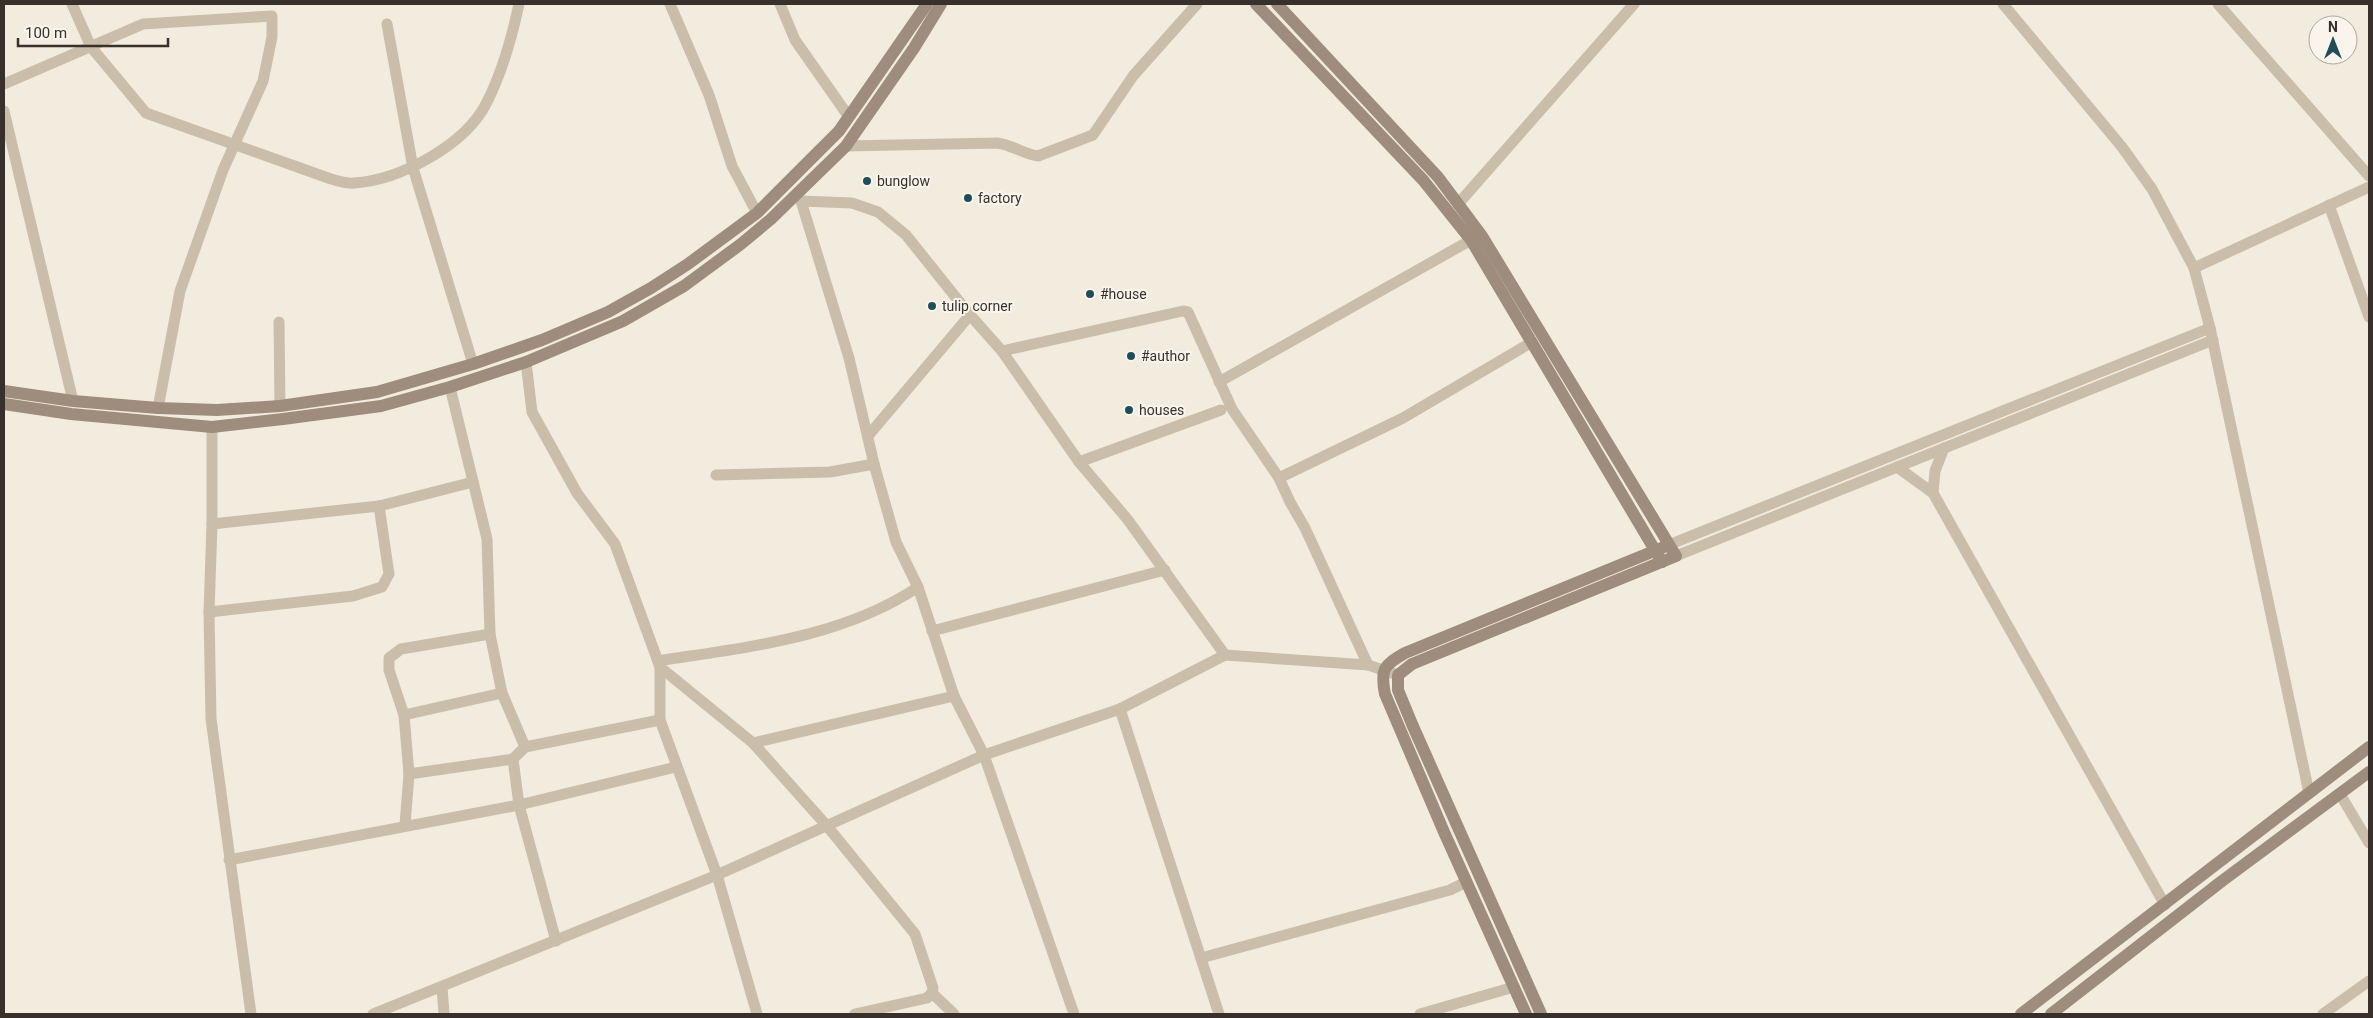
<svg xmlns="http://www.w3.org/2000/svg" width="2373" height="1018" viewBox="0 0 2373 1018" font-family="Roboto,sans-serif">
  <style>
    .lines { fill: none; stroke-linecap: round; stroke-linejoin: round }
    .street { stroke: #cabeab; stroke-width: 11 }
    .secondary { stroke: #9e8d7d; stroke-width: 12 }
    .poi-dot { fill: #214d58; stroke: #faf5ec; stroke-width: 2 }
    .labels { text-anchor: middle; stroke-width: 4; stroke-linejoin: round; paint-order: stroke }
    .poi-label { font-size: 14px; fill: #38302a; stroke: #faf5ec; text-anchor: start }
  </style>
  <rect width="100%" height="100%" fill="#f2ecdf"/>
  <g class="lines">
    <!-- street -->
    <g class="street">
      <path d="M72 4 91 47 146 113 331 179C339 181 347 184 354 183 400 180 466 145 487 102 502 72 512 37 519 4"/>
      <path d="M670 4 709 95 732 166 757 213"/>
      <path d="M780 4 795 40 849 117"/>
      <path d="M2003 4 2122 147 2152 189 2194 268 2210 328 2309 793"/>
      <path d="M2218 4 2369 176"/>
      <path d="M387 24 413 168 473 364"/>
      <path d="M4 84 143 24 272 16V37L263 81 223 170 180 291 158 408"/>
      <path d="M4 111 73 401"/>
      <path d="M846 146 997 143C1012 145 1024 154 1038 156L1093 135 1133 76 1197 4"/>
      <path d="M798 195 801 201 852 203 878 212 906 235 970 315 1002 351 1079 462 1128 520 1225 655"/>
      <path d="M801 201 849 358 874 464 896 542 918 587 954 696 984 755 1074 1014"/>
      <path d="M1458 204 1634 4"/>
      <path d="M2329 205 2369 317"/>
      <path d="M2194 268 2369 187"/>
      <path d="M279 322 280 406"/>
      <path d="M1002 351 1183 311 1188 312 1232 409 1279 478 1290 502 1305 528 1368 665"/>
      <path d="M526 362 532 412 577 493 615 544 660 667V720L717 875 757 1014"/>
      <path d="M1219 382 1471 240"/>
      <path d="M450 387 487 539 490 634 502 693 525 747 513 759 519 805 556 941"/>
      <path d="M212 427V524L209 612 211 719 251 1014"/>
      <path d="M868 436 970 315"/>
      <path d="M1079 462 1221 410"/>
      <path d="M1897 467 1933 493 2165 905"/>
      <path d="M716 475 830 472 874 464"/>
      <path d="M1279 478 1403 418 1532 342"/>
      <path d="M1933 493 1935 471 1944 448"/>
      <path d="M212 524 379 506 473 482"/>
      <path d="M1671 544 2210 328"/>
      <path d="M1676 556 2213 340"/>
      <path d="M209 612 353 596 382 587 389 574 379 506"/>
      <path d="M932 631 1165 570"/>
      <path d="M658 661C746 647 842 638 918 587"/>
      <path d="M660 667 753 743 827 826 915 934 933 988 932 993 954 1014"/>
      <path d="M1120 709 1219 1014"/>
      <path d="M404 715 502 693"/>
      <path d="M753 743 954 696"/>
      <path d="M525 747 660 720"/>
      <path d="M409 774 513 759"/>
      <path d="M2340 794 2369 843"/>
      <path d="M405 825 409 774 404 715 389 670V658L401 649 490 634"/>
      <path d="M229 860 519 805 676 767"/>
      <path d="M1201 958 1450 890 1466 882"/>
      <path d="M442 987 444 1014"/>
      <path d="M373 1014 717 875 984 755 1120 709 1225 655 1368 665 1398 675"/>
      <path d="M855 1014 927 998 932 993"/>
      <path d="M1420 1014 1514 987"/>
      <path d="M2323 1014 2369 981"/>
    </g>
    <!-- secondary -->
    <g class="secondary">
      <path d="M1256 4 1423 180 1471 240 1662 562"/>
      <path d="M1277 4 1438 177 1482 236 1676 556 1412 664 1398 675V690L1412 724 1541 1014"/>
      <path d="M4 391 73 401 158 408 217 410 280 406 377 392 473 364 542 340 608 312 651 288 688 264 757 213 839 131 927 4"/>
      <path d="M4 404 71 414 212 427 283 419 381 406 450 387 526 362 623 321 684 286 741 244 771 219 846 146 914 48 941 4"/>
      <path d="M1526 1014 1444 832 1385 694C1380 669 1384 665 1405 653L1664 547"/>
      <path d="M2021 1014 2369 747"/>
      <path d="M2051 1014 2222 881 2369 772"/>
    </g>
  </g>
  <!-- markers -->
  <g class="poi-dot">
    <circle cx="867" cy="181" r="5"/>
    <circle cx="968" cy="198" r="5"/>
    <circle cx="1090" cy="294" r="5"/>
    <circle cx="932" cy="306" r="5"/>
    <circle cx="1131" cy="356" r="5"/>
    <circle cx="1129" cy="410" r="5"/>
  </g>
  <g class="labels">
    <!-- poi labels -->
    <g class="poi-label">
      <text x="877" y="186">bunglow</text>
      <text x="978" y="203">factory</text>
      <text x="1100" y="299">#house</text>
      <text x="942" y="311">tulip corner</text>
      <text x="1141" y="361">#author</text>
      <text x="1139" y="415">houses</text>
    </g>
  </g>
  <!-- border -->
  <rect width="2373" height="1018" fill="none" stroke="#38302a" stroke-width="10"/>
  <!-- north arrow -->
  <g transform="translate(2333 40)"><circle r="24" fill="#faf5ec" stroke="#aca69e"/>
  <path d="M0-4L9 19L0 12L-9 19Z" fill="#214d58"/>
  <text y="-8" font-size="14" font-weight="bold" text-anchor="middle" fill="#38302a">N</text>
  </g>
  <!-- scale -->
  <path d="M18 38v8h150v-8" fill="none" stroke="#38302a" stroke-width="2.5"/>
  <text x="25" y="38" font-size="15" fill="#38302a" stroke="#faf5ec" stroke-width="4" paint-order="stroke">100 m</text>
</svg>
